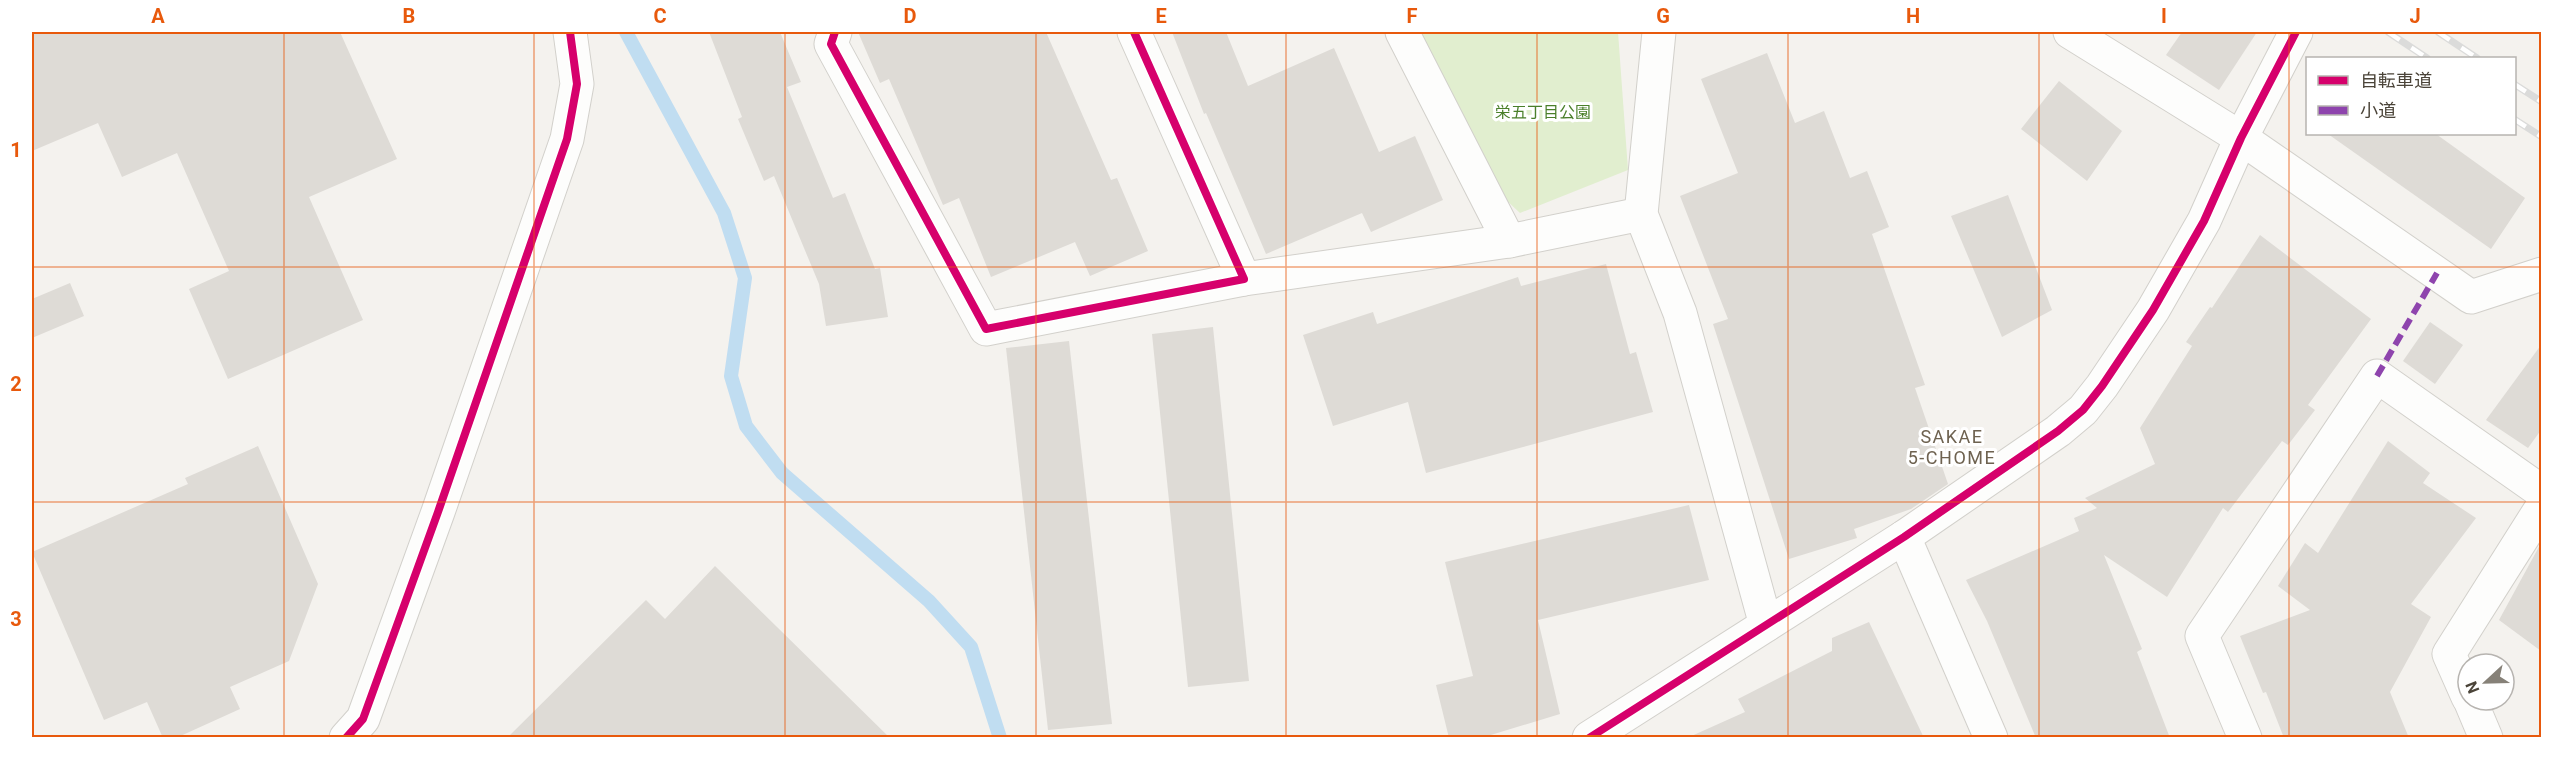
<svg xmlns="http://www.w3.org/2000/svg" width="2573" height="769" viewBox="0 0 2573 769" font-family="Roboto,'Noto Sans JP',sans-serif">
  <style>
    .green { fill: #e1eecf }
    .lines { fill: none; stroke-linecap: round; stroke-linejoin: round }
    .stream { stroke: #c0ddf1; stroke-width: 14 }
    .building { fill: #dedbd6 }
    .minor-casing { stroke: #d2d0cb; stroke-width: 35 }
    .minor { stroke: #fdfdfc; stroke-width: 33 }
    .rail-casing { stroke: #dbdbda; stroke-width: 7 }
    .rail { stroke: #fff; stroke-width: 4.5; stroke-dasharray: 14; stroke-linecap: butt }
    .quiet { stroke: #8e44ad; stroke-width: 6; stroke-dasharray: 12 6; stroke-linecap: butt }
    .cycleway-casing { stroke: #fff; stroke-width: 11 }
    .cycleway { stroke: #d6006c; stroke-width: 8 }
    .grid { fill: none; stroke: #e8590c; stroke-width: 1.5; stroke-opacity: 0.55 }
    .labels { text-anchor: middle; stroke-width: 6; stroke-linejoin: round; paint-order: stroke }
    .park-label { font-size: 16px; fill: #4a7f2a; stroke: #fff }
    .neighbourhood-label { font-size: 18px; letter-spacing: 1.5px; fill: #6e6250; stroke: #fff }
    .neatline { fill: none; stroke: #e8590c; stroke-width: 2 }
    .grid-label { font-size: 20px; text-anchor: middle; font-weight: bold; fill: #e8590c }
  </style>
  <rect width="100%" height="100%" fill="#f4f2ee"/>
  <!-- green -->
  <path class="green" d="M1416 32H1618L1628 170 1520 213 1489 184Z"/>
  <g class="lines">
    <!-- stream -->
    <path class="stream" d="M626 32 724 213 745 278 731 376 746 426 782 473 929 601 971 647 1000 738"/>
  </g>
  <!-- building -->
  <g class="building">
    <path d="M32 32H340L397 159 309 197 363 320 228 379 189 289 229 271 177 153 122 177 98 123 32 151Z"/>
    <path d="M709 32H780L801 82 787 87 833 198 845 193 875 269 880 268 888 317 826 326 819 284 774 176 764 181 738 119 742 117Z"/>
    <path d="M858 32H1046L1111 180 1117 178 1148 251 1090 276 1075 242 991 277 959 198 943 205 889 79 880 83Z"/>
    <path d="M1172 32H1226L1248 86 1334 48 1379 152 1415 136 1443 200 1371 232 1362 213 1266 254 1206 113 1204 114Z"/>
    <path d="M2182 32H2257L2219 90 2166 55Z"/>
    <path d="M1767 53 1795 123 1824 111 1850 178 1867 171 1889 227 1872 234 1925 385 1915 388 1948 484 1911 509 1854 529 1857 538 1789 559 1713 324 1728 319 1680 196 1738 173 1701 79Z"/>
    <path d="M2059 81 2122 131 2087 181 2021 129Z"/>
    <path d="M2328 134H2436L2525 198 2491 249Z"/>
    <path d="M2008 195 2052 310 2002 337 1951 216Z"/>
    <path d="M2260 235 2371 319 2308 405 2315 410 2288 445 2282 441 2228 512 2223 508 2167 597 2104 555 2142 649 2137 652 2170 738H2036L1987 621 1966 580 2079 531 2074 518 2097 508 2085 498 2155 464 2140 428 2192 346 2186 342 2210 307 2212 308Z"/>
    <path d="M1606 264 1630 354 1636 352 1653 412 1426 473 1408 402 1333 426 1303 335 1373 312 1377 324 1518 277 1521 286Z"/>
    <path d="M70 283 84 316 32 338V299Z"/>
    <path d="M2430 322 2463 345 2435 384 2403 361Z"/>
    <path d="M1213 327 1249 681 1188 687 1152 334Z"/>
    <path d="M1069 341 1112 724 1048 730 1006 348Z"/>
    <path d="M2541 345V430L2528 448 2486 420Z"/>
    <path d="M2388 441 2430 473 2423 483 2476 518 2411 604 2431 617 2390 692 2409 738H2284L2266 692 2263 693 2240 636 2310 610 2278 586 2305 543 2318 553Z"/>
    <path d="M258 446 318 584 289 661 230 687 240 709 176 738H163L147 702 104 720 32 552 188 484 185 478Z"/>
    <path d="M1689 505 1709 580 1538 620 1560 714 1481 738H1449L1436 685 1473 676 1445 562Z"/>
    <path d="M2541 543V651L2499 620Z"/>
    <path d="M715 566 890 738H507L646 600 665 619Z"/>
    <path d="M1869 622 1924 738H1687L1745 712 1738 699 1832 651V638Z"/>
  </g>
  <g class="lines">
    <!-- minor casing -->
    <g class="minor-casing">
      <g id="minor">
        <path d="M835 32 831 44 986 329 1244 279 1134 32"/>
        <path d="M1402 32 1509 241"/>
        <path d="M1659 32 1641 214 1680 313 1766 625"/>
        <path d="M2070 32 2241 138 2471 297 2542 274"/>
        <path d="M1244 279 1509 241 1641 214"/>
        <path d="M1904 537 1991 738"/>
        <path d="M2468 697 2449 654 2542 507"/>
        <path d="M2470 700 2486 738"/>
        <path d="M346 738 363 719 438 512 567 139 577 84 570 32"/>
        <path d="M1589 738 1904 537 2058 431 2083 410 2102 386 2153 310 2204 221 2241 138 2296 32"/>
        <path d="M2245 738 2202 636 2377 376 2542 492"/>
      </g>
    </g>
    <!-- minor -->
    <use href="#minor" class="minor"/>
    <!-- rail casing -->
    <g class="rail-casing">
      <g id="rail">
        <path d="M2388 32 2427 58"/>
        <path d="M2438 32 2477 58"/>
        <path d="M2514 84 2542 102"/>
        <path d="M2514 119 2542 137"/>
      </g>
    </g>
    <!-- rail -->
    <use href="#rail" class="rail"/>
    <!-- quiet -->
    <path class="quiet" d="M2377 376 2437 273"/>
    <!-- cycleway casing -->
    <g class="cycleway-casing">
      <g id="cycleway">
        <path d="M835 32 831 44 986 329 1244 279 1134 32"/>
        <path d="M346 738 363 719 438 512 567 139 577 84 570 32"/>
        <path d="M1589 738 1904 537 2058 431 2083 410 2102 386 2153 310 2204 221 2241 138 2296 32"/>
      </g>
    </g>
    <!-- cycleway -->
    <use href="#cycleway" class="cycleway"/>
  </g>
  <!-- grid -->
  <path class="grid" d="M284 32V738M534 32V738M785 32V738M1036 32V738M1286 32V738M1537 32V738M1788 32V738M2039 32V738M2289 32V738M32 267H2542M32 502H2542"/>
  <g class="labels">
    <!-- park labels -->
    <g class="park-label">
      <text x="1543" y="118">栄五丁目公園</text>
    </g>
    <!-- neighbourhood labels -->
    <g class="neighbourhood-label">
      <text x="1952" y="443">SAKAE<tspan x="1952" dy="21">5-CHOME</tspan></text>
    </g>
  </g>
  <!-- border -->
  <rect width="2573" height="769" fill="none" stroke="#ffffff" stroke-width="66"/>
  <!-- legend -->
  <rect x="2306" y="57" width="210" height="78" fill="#ffffff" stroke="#b7b4b0" stroke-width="1.5"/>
  <rect x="2318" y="76" width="30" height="9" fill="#d6006c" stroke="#b7b4b0" stroke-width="1.5"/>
  <text x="2360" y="87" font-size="18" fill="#4b4439">自転車道</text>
  <rect x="2318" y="106" width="30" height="9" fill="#8e44ad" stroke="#b7b4b0" stroke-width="1.5"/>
  <text x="2360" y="117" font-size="18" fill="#4b4439">小道</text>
  <!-- north arrow -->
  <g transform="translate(2486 682) rotate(248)"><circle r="28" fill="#ffffff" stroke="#b7b4b0" stroke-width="1.5"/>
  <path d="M0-4.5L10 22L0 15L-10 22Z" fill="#868178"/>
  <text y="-9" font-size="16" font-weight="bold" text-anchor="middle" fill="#4b4439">N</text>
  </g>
  <rect x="33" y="33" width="2507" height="703" class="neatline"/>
  <g class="grid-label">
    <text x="158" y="23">A</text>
    <text x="409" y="23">B</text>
    <text x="660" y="23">C</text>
    <text x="910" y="23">D</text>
    <text x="1161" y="23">E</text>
    <text x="1412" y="23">F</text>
    <text x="1663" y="23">G</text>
    <text x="1913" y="23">H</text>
    <text x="2164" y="23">I</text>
    <text x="2415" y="23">J</text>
    <text x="16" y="157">1</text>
    <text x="16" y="391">2</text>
    <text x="16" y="626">3</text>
  </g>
</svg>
